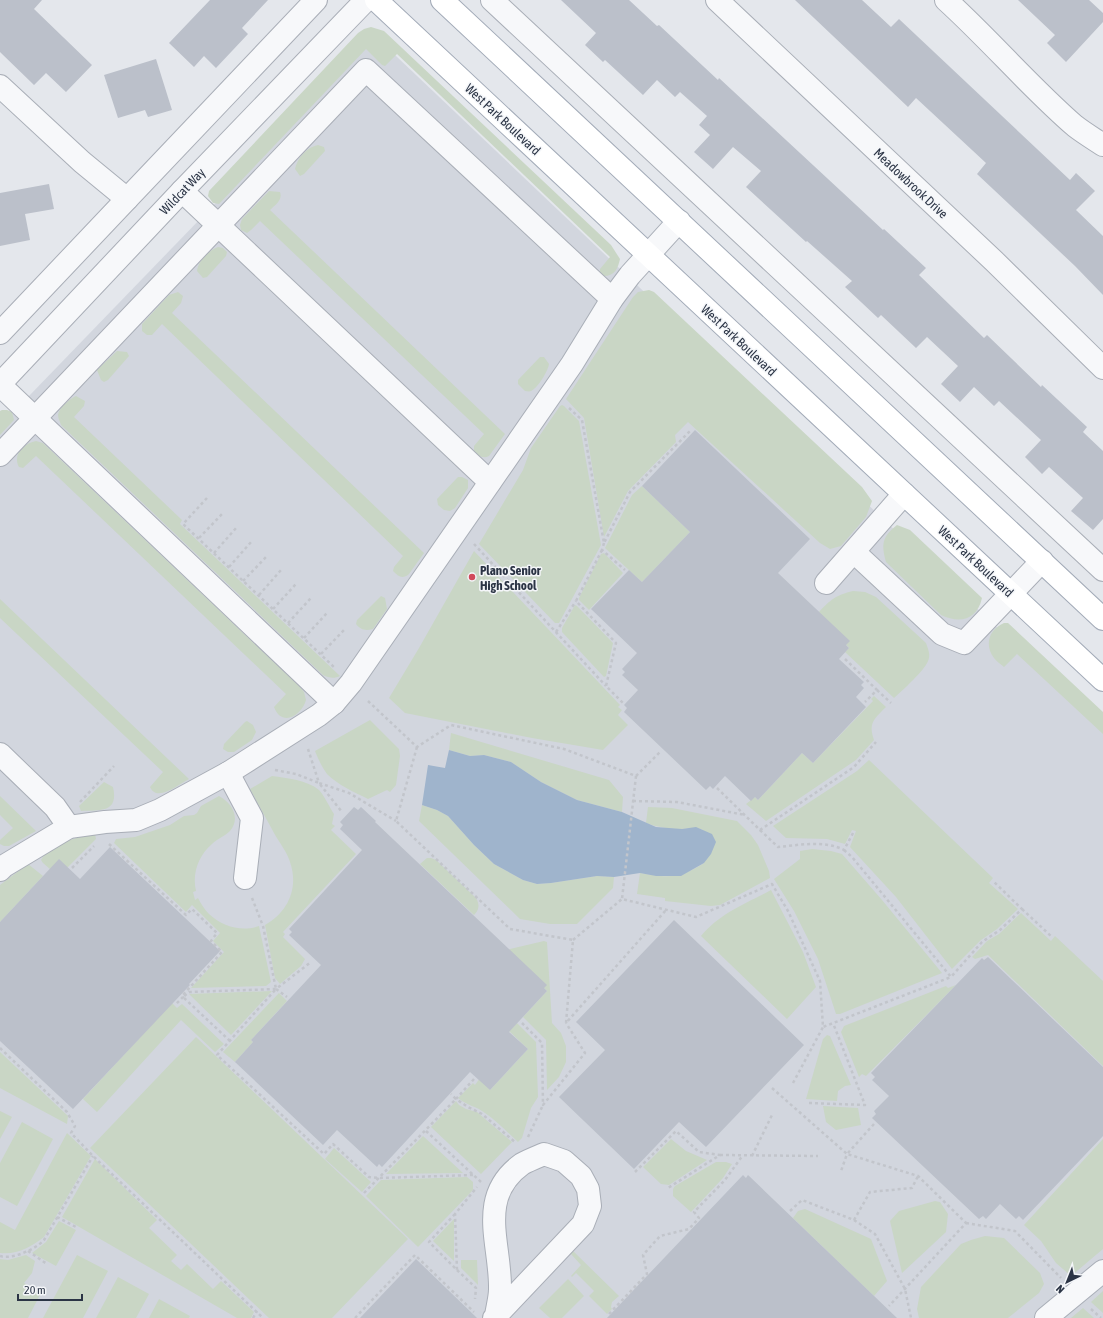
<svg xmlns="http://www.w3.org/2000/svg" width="1103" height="1318" viewBox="0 0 1103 1318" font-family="'Asap Condensed',sans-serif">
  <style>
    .built { fill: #d2d6de }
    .green { fill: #c9d6c5 }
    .water { fill: #9fb4cc }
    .building { fill: #bbc0ca }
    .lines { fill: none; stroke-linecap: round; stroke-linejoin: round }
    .minor-casing { stroke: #a9aeb7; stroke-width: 24 }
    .major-casing { stroke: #a3abb8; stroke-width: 24 }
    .path { stroke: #c2c5cb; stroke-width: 2.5; stroke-dasharray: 3 3; stroke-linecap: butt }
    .minor { stroke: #f7f8fa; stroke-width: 22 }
    .major { stroke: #fff; stroke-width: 22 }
    .poi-dot { fill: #d1495b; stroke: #f4f6f9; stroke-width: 1.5 }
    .labels { text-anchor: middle; stroke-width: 3; stroke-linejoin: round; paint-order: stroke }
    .street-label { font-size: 13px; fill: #2b3445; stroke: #f4f6f9 }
    .poi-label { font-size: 13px; font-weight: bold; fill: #2b3445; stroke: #f4f6f9; text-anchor: start }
  </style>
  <rect width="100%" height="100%" fill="#e4e7ec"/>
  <!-- built -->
  <path class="built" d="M376 37 1103 728V1318H0V426Z"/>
  <!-- green -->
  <g class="green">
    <path d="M371 27 384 31 611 245 620 259C618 268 615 276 604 276L600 272V269L610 257 397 54 385 66 382 65 366 49 219 204 213 203 208 196 209 191 358 33 364 29Z"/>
    <path d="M318 145 324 147 325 151 304 174 300 176 295 169C297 158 307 147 318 145Z"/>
    <path d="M269 191 280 192C283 200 275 205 270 210L505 434 489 456C483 459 478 456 474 451V446L484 434 260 221 251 230 247 233 241 230 240 225 242 219Z"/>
    <path d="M218 247 223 248 227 252 226 256 207 277 203 278 197 271C198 261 209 250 218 247Z"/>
    <path d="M649 290 654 292 862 487 872 501 866 517 841 546 830 549 820 543 688 422 675 435 676 442 628 491 604 537 584 418 566 399 633 297 638 292Z"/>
    <path d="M178 292 183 296 181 303 172 313 424 553 409 574C402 580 398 576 393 571L394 567 403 556 162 324 152 335H147L142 331V324L169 295Z"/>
    <path d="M117 351 127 352 129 356 108 380 104 382 101 380 97 370Z"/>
    <path d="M540 357H544L549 364C548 371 538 388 531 391 529 392 527 391 525 391L518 384V380Z"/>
    <path d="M76 396 85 401 84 406 74 417 182 520 180 524 340 676C334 679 329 678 323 675L61 425C60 422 58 418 58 415 59 407 70 399 76 396Z"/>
    <path d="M562 405 564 406 579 421 601 545 559 623H555L479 544 523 470 531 448 560 406Z"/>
    <path d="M2 410H7L12 412 14 420 0 435V411Z"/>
    <path d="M36 441 43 443 300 687 304 692 306 700C302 715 282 728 274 707L286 694 36 456 23 468 19 467C12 455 24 443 36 441Z"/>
    <path d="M458 477H462L468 480V488L455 508 450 511 444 510 438 505 437 499Z"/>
    <path d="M642 486 690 532 642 582 605 548 632 495Z"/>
    <path d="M897 525 910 530 982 598C977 620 960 624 941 615L886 562C881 544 882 537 897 525Z"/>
    <path d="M474 551 620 705 618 707 622 710 618 715 628 725 603 750 532 738 405 713 389 698 419 648Z"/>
    <path d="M604 553 623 573 589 610 579 600V598L601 554Z"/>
    <path d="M853 591 865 592 876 597 926 643C928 649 931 655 928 661 924 671 903 690 894 698L845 652 849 648 819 612C830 600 836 595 853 591Z"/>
    <path d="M381 596 385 598 387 609 373 629C365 631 361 630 356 624L357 620Z"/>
    <path d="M0 599 189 779C179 784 157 803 150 787L163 772 0 618Z"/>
    <path d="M575 605 577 606 613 643 606 676 604 677 562 632V628Z"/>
    <path d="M1004 623H1008L1103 712V734L1017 654 1004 667C1001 664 997 662 994 658 984 645 989 629 1004 623Z"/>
    <path d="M874 696 886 707C874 719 868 723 874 740L856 760 766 821 746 804 755 797 758 800 802 753 813 763 873 701 871 699Z"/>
    <path d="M370 720 399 749 400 756 396 785 390 792 387 790 368 799C354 792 338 785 327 774 322 767 318 759 315 751Z"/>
    <path d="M247 721 253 725 256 732 252 740 234 752H228L223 749 224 744 245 722Z"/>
    <path d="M451 733 609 780 623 797 622 812 577 800 541 782 511 762 484 755 470 756 449 750Z"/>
    <path d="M869 760 993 878 989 883 1018 909 997 929 981 940 952 969 896 897 850 847 856 831 852 830 845 844 827 839 786 838 773 826 857 771Z"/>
    <path d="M272 776C287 778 307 780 319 790 324 795 330 808 334 814L332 824 335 826 331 830 356 854 283 932 285 934 283 937 305 959 301 966 280 984 275 978 265 925C288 912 299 888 290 862 287 852 279 842 274 833 266 818 258 804 250 789Z"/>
    <path d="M104 782 113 787C119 813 100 810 81 811L79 806Z"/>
    <path d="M0 796 36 831 9 846H4L0 844V840L13 828 0 815Z"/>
    <path d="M219 796C232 803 241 818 230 831 225 836 217 839 212 844 198 856 192 874 196 891L193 892 195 900 198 898C201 904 205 910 209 914 223 927 242 932 259 926L271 982 266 986 191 988 224 952 213 941 220 933 192 905 186 912 114 843 116 839 135 837 170 825 184 816 194 815 197 813 201 806Z"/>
    <path d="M422 805 437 810 448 816 474 845 494 864 523 880 537 884 551 883 597 876 614 877 613 888 577 924H550L520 919 419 821Z"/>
    <path d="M648 807 672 808 737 821 751 835 758 845 769 871 770 878 720 905 711 906 665 901V898L637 894 640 873C668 878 679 879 704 863L703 830C695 827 690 829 681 829 669 829 657 827 646 823Z"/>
    <path d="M95 834 96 839 68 867 50 869 43 863 41 860C50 844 79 836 95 834Z"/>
    <path d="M812 849 831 851 842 854 882 900 942 973 840 1014H836L818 959 794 911 774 879 800 859V851Z"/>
    <path d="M427 858H431L436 860 476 898C480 905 479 910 474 915L420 864Z"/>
    <path d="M28 864 43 876 0 922V885Z"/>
    <path d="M771 890 803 952 816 987 787 1019 701 936C720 913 745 904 771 890Z"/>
    <path d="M1021 913 1051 941 1055 936 1103 981V1066L988 955 975 959 972 957 987 941 999 934Z"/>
    <path d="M544 941 547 942 552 1023 561 1033 566 1046V1062L559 1077 547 1090 546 1040 523 1017 547 991 507 952 510 949Z"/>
    <path d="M956 985 866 1076 862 1074 859 1077 841 1032 844 1026 946 986 948 988Z"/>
    <path d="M272 991 231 1035 189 994Z"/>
    <path d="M279 993 287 1001 251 1040 253 1042 235 1062 223 1052Z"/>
    <path d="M172 1003 177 1008 182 1004 224 1044 215 1052 181 1020 97 1112 83 1099Z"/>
    <path d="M517 1023 536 1042 538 1097 531 1108 522 1138 518 1142C508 1133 497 1121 485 1113 476 1106 468 1106 458 1098L473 1083 475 1085 480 1078 490 1090 528 1049 509 1031Z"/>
    <path d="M827 1035 830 1036 851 1085 845 1086 838 1091 837 1101 806 1099 823 1039Z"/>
    <path d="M196 1037 408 1239 332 1318H269L90 1148Z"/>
    <path d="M0 1052 68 1116 67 1124 0 1088Z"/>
    <path d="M456 1101 459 1105 466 1109 477 1112 512 1142 481 1174 431 1127Z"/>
    <path d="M823 1106 858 1108 861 1125 836 1130 826 1122Z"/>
    <path d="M0 1111 12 1117 0 1139Z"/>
    <path d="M22 1122 53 1139 17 1206 0 1197V1163Z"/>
    <path d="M67 1133 91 1156 44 1237C31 1247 17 1255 0 1253V1222L15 1230Z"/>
    <path d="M423 1136 463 1173 386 1174Z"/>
    <path d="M671 1139 686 1151 707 1160 669 1185 661 1184 643 1167Z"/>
    <path d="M1103 1139V1249L1071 1276 1056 1263 1041 1241 1024 1225Z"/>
    <path d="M334 1148 371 1182 362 1192 325 1159Z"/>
    <path d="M95 1159 157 1220 149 1228 177 1255 171 1261 181 1270 187 1264 213 1289 221 1281 254 1312 251 1318H237L62 1217Z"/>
    <path d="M716 1162H726L732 1164 723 1178 691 1212 673 1196V1189L675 1186Z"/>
    <path d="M467 1177 473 1182V1190L418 1247 366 1196 381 1180Z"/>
    <path d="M935 1201 940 1202 948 1214 946 1232 902 1273 890 1221 899 1211Z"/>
    <path d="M805 1209 871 1239 887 1281 874 1296 793 1218 798 1211Z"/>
    <path d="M454 1219V1261L433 1241Z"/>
    <path d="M59 1221 76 1230 56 1266 32 1253 46 1242Z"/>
    <path d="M985 1236 1004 1238 1040 1273 1044 1284 1039 1293 1008 1318H919L917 1309 921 1287 961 1244 971 1240Z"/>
    <path d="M572 1250 619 1296 612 1302 611 1307 612 1309 607 1314 589 1296 594 1291 576 1273 572 1277 571 1276 581 1265 571 1254Z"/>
    <path d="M26 1255 35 1261 32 1273 24 1283 41 1293 28 1318H0V1259L8 1260Z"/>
    <path d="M77 1255 108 1271 83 1318H43Z"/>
    <path d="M461 1260H477L478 1285 461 1268Z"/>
    <path d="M118 1277 149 1294 136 1318H96Z"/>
    <path d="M568 1279 584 1296 562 1318H550L539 1308Z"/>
    <path d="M1103 1291V1313L1091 1302Z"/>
    <path d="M159 1299 190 1316 189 1318H149Z"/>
    <path d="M1083 1308 1094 1318H1071Z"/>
  </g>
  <!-- water -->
  <path class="water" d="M449 750 470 756 484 755 511 762 541 782 577 800 622 812 656 827 682 829 696 827 712 834 716 842 711 854 704 863 681 876H656L640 873 614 877 597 876 551 883 537 884 523 880 494 864 474 845 448 816 437 810 422 805 428 765 445 768Z"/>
  <!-- building -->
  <g class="building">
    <path d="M0 0H42L34 9 92 65 66 92 46 73 34 85 0 52Z"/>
    <path d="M210 0H268L242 28 248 34 216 68 204 56 194 67 169 43Z"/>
    <path d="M561 0H629L657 26 659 25 718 80 719 78 883 230 884 229 926 268 919 275 984 338 987 335 1041 387 1042 385 1087 427 1083 432 1103 451V519L1093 530 1071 511 1083 498 1049 467 1042 474 1025 457 1041 440 999 401 994 406 974 387 960 402 941 384 958 366 927 337 916 348 881 315 878 318 845 287 852 281 807 241 806 242 746 187 761 171 733 147 713 169 694 152 710 135 699 125 707 116 680 92 675 97 657 80 643 95 605 60 603 62 585 45 596 33Z"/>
    <path d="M795 0H862L891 27 899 19 1070 180 1076 173 1095 191 1076 210 1103 236V295L1075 266 977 174 986 163 916 98 908 107Z"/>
    <path d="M1018 0H1089L1103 13V22L1066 62 1047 43 1055 35Z"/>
    <path d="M156 59 172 110 148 117 145 110 118 118 104 75Z"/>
    <path d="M49 184 54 209 25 214 30 240 0 246V193Z"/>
    <path d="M695 430 810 539 778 573 850 641 846 645 849 648 839 659 864 682 861 685 864 688 856 697 866 707 813 763 802 753 758 800 755 797 751 801 725 776 713 789 710 786 706 790 624 712 627 708 624 705 638 690 622 675 625 672 622 669 637 653 591 609 629 570 642 582 690 532 642 486Z"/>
    <path d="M354 807 358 810 361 807 376 821 375 822 547 985 544 988 547 991 509 1032 528 1049 490 1090 470 1072 382 1167 379 1164 377 1167 337 1130 323 1145 235 1062 253 1042 251 1040 321 965 289 935 292 932 289 929 362 850 340 829 343 825 340 822Z"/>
    <path d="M110 847 220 951 189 984 190 985 73 1109 0 1041V922L59 859 80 879Z"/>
    <path d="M674 920 804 1045 706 1147 679 1122 634 1169 559 1097 605 1050 576 1022Z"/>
    <path d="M988 957 1103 1067V1136L1023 1220 1019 1216 1016 1219 1000 1204 986 1219 983 1216 979 1219 872 1118 876 1114 874 1111 889 1096 872 1080 875 1077 871 1073 982 958 984 960Z"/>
    <path d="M743 1175 746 1178 748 1175 897 1318H607Z"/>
    <path d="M416 1259 477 1318H360Z"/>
  </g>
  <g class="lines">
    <!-- minor casing -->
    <g class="minor-casing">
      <g id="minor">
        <path d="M492 0 1103 570"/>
        <path d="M717 0 994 261 1103 368"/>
        <path d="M946 0C991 41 1030 87 1075 126 1084 133 1094 139 1103 145"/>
        <path d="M0 86 82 162 127 199 316 0"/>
        <path d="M182 191 490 482"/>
        <path d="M0 333 127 199"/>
        <path d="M0 384 182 191 366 0"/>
        <path d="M0 385 334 703"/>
        <path d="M0 455 366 70 612 299"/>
        <path d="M854 552 942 634 964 643 1042 561"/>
        <path d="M826 583 904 494"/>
        <path d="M0 754 55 807 69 827"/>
        <path d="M228 773 252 818 245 878"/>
        <path d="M0 870 4 866 69 827 105 822 136 820 160 810 228 773 319 715 334 703 351 683 572 364 612 299 630 275 679 221"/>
        <path d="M494 1318 583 1224 590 1206 588 1189 581 1176 564 1161 544 1154C537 1157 529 1160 522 1164 476 1197 501 1244 500 1289 500 1298 497 1308 496 1316"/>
        <path d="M1046 1318 1103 1271"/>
      </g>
    </g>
    <!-- major casing -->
    <g class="major-casing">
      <g id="major">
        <path d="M376 0 1103 680"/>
        <path d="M442 0 1103 619"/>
      </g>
    </g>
    <!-- path -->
    <g class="path">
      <path d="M569 408 582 420 604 543 630 492 691 430"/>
      <path d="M207 498 183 524 335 668"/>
      <path d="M199 538 223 513"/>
      <path d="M604 543 602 550 625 570"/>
      <path d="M474 544 606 686"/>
      <path d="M602 550 576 601 616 643 606 686 623 703"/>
      <path d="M214 553 237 527"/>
      <path d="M229 567 252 541"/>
      <path d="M243 581 267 556"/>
      <path d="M259 595 281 570"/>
      <path d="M273 609 296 584"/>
      <path d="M288 623 311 598"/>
      <path d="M556 632 576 601"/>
      <path d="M304 638 327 613"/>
      <path d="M321 654 344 630"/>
      <path d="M845 659 877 690 865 702"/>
      <path d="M877 690 891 703"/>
      <path d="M368 701 417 747 451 725 564 749 636 776 622 899 696 917 772 884 788 911 820 981 823 1027 951 977"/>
      <path d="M417 747 396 821 510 929 573 940 566 1023 666 910"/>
      <path d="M308 749 319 783 349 793 396 821"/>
      <path d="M275 770 296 774 319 783 342 812"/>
      <path d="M636 776 660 752"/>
      <path d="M717 788 760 830 854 767 876 742"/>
      <path d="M633 801 677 802 745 815"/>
      <path d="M80 802 114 766"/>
      <path d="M760 830 778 847C799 845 825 840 844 850L853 833"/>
      <path d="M109 844 186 915 192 909 217 933 211 941 222 952 182 996 183 997 176 1004"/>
      <path d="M844 850 852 857 951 977 982 942 1000 930 1022 909 993 881"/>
      <path d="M72 868 94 846"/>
      <path d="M252 898 263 926 276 989 217 1055 324 1154 333 1144 369 1177 379 1178 473 1175"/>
      <path d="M1022 909 1052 937"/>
      <path d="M573 940 622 899"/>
      <path d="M276 989 287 997"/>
      <path d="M522 1023 542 1043 543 1105 585 1053 566 1023"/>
      <path d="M230 1041 183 997 189 992 276 989 311 962"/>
      <path d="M0 1048 67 1112 75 1126 71 1133 93 1156 263 1318"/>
      <path d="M474 1079 456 1099 468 1107 482 1114 516 1143"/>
      <path d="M793 1083 823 1027"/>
      <path d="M772 1088 847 1154 841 1171"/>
      <path d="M809 1103 865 1105 833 1023"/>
      <path d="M874 1124 847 1154 918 1176 966 1223 889 1306"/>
      <path d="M426 1131 481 1182"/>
      <path d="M528 1137 543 1105"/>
      <path d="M720 1155 818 1156"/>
      <path d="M752 1156 773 1113"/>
      <path d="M635 1172 676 1131 699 1152 720 1155 668 1188"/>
      <path d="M364 1193 456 1099 451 1094"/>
      <path d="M790 1211 802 1200 854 1220 875 1234 905 1289 911 1318"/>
      <path d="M455 1214 429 1242 457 1270 455 1214 477 1187"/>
      <path d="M57 1217 78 1228"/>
      <path d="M854 1220 870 1192 912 1188 918 1176"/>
      <path d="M966 1223 1015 1231 1061 1278"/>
      <path d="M28 1251 47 1264"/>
      <path d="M0 1256C12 1260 36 1249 44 1240L93 1156"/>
      <path d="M457 1270 476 1288 475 1299"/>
      <path d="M1091 1309 1101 1318"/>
      <path d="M609 1314 647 1274 643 1255 660 1236 689 1229 699 1218 694 1212 725 1180 743 1155"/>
      <path d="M253 1318 257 1311"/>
      <path d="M355 1318 415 1255 474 1312"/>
    </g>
    <!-- minor -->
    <use href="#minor" class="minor"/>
    <!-- major -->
    <use href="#major" class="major"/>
  </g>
  <!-- markers -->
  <circle class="poi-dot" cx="472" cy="577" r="4"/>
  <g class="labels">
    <!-- street labels -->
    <g class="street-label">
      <text transform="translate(503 119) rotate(43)" y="5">West Park Boulevard</text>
      <text transform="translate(911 183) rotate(43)" y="5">Meadowbrook Drive</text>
      <text transform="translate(182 191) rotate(-46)" y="5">Wildcat Way</text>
      <text transform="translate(739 340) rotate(43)" y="5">West Park Boulevard</text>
      <text transform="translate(976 561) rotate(43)" y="5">West Park Boulevard</text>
    </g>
    <!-- poi labels -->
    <g class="poi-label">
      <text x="480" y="575">Plano Senior<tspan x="480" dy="15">High School</tspan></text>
    </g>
  </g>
  <!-- north arrow -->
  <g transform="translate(1067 1282) rotate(223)" stroke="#f4f6f9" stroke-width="3" paint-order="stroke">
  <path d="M0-3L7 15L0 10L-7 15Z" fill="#2b3445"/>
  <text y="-6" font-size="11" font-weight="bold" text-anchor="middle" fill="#2b3445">N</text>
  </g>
  <!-- scale -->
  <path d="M18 1294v6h64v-6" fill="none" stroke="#2b3445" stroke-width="2"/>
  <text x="24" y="1294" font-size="12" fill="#2b3445" stroke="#f4f6f9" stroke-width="3" paint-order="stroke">20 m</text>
</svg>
